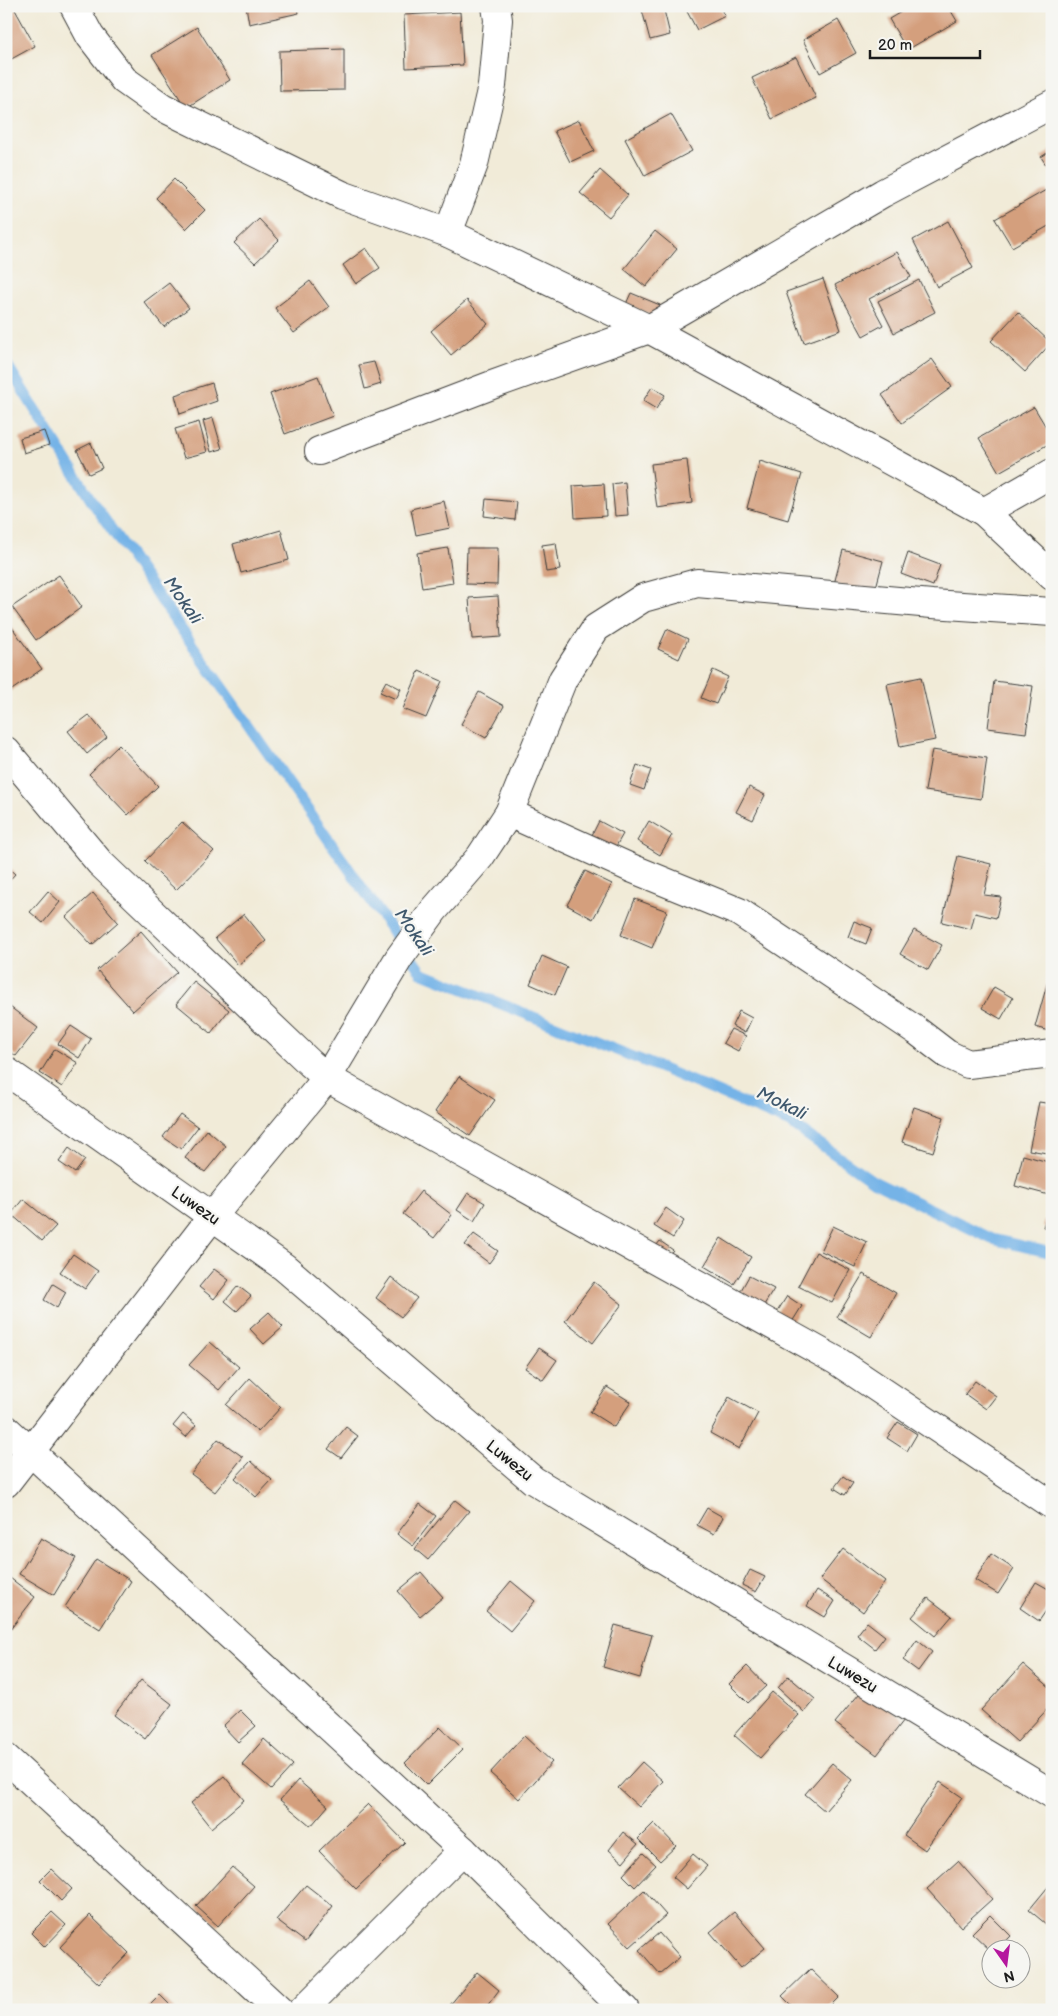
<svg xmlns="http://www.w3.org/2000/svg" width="1058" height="2016" viewBox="0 0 1058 2016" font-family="'Balsamiq Sans',sans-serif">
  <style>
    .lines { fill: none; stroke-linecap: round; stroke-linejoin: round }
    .stream { stroke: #74b3e7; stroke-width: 11 }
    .building { fill: #d49f7d }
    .minor-casing { stroke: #3c3b38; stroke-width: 30 }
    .minor { stroke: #fff; stroke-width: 28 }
    .labels { text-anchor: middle; stroke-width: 4.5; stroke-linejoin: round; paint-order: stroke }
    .street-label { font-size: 16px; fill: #1c1c1c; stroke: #f6f6f2 }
    .water-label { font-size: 18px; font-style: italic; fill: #3f586d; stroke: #f6f6f2 }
  </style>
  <rect width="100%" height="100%" fill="#f6f6f2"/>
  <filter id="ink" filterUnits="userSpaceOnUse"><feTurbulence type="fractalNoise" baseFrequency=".02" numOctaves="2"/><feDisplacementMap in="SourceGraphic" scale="10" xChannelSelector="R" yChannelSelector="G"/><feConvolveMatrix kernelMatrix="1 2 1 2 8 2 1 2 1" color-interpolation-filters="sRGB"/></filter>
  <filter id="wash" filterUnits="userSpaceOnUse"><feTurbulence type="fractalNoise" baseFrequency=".0096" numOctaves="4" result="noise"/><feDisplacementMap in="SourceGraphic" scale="20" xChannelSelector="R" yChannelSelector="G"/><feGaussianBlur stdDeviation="1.12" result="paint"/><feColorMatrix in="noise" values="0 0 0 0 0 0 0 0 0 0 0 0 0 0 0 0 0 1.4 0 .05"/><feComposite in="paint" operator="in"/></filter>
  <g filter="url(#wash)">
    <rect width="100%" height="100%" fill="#f1ebd8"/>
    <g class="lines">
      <!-- stream -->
      <path class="stream" d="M6 363 91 500 421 972 656 1066 790 1123 873 1181 992 1239 1052 1253"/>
    </g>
    <g id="blocks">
      <!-- building -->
      <g class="building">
        <path d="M6 6H13L35 46 6 62Z"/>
        <path d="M246 6H297L299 13 249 24Z"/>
        <path d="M641 6H663L670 35 650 40Z"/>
        <path d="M684 6H719L725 16 697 30Z"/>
        <path d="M911 6H948L957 21 907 50 889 19Z"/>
        <path d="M460 12 463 65 406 68 404 15Z"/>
        <path d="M838 20 856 53 820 73 803 40Z"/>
        <path d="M197 27 230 80 186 108 152 55Z"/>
        <path d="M344 49V90L280 91 279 51Z"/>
        <path d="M796 57 816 98 772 119 752 78Z"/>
        <path d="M671 114 692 151 645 176 625 139Z"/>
        <path d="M579 120 594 151 570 162 554 131Z"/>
        <path d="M1052 150V174L1041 157Z"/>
        <path d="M600 170 628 195 609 217 580 193Z"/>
        <path d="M174 179 205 210 186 229 156 198Z"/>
        <path d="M1046 190 1052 201V224L1012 247 995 219Z"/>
        <path d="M259 219 279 240 255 263 234 243Z"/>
        <path d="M948 221 973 268 937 287 913 240Z"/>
        <path d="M655 231 677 249 646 287 624 269Z"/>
        <path d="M366 248 380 268 356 284 343 265Z"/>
        <path d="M897 252 911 277 869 299 883 325 863 336 835 285Z"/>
        <path d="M823 279 841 330 804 343 786 292Z"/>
        <path d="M919 280 935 312 894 333 878 301Z"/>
        <path d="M310 281 329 307 294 333 275 308Z"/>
        <path d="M169 283 189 308 164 327 144 302Z"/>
        <path d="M631 293 660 305 655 317 626 304Z"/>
        <path d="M467 300 488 324 451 355 431 331Z"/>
        <path d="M1018 312 1051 343 1025 372 991 341Z"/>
        <path d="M932 359 952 387 902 423 882 395Z"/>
        <path d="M374 362 381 384 365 389 359 365Z"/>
        <path d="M318 376 333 416 285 434 270 394Z"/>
        <path d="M212 383 217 401 180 414 175 395Z"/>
        <path d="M652 387 665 395 656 409 643 401Z"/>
        <path d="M1034 407 1052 437V442L999 472 979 438Z"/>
        <path d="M213 418 222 449 211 452 203 421Z"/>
        <path d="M199 422 207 452 184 458 175 429Z"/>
        <path d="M44 431 49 445 24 453 20 438Z"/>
        <path d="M91 443 102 468 89 474 77 450Z"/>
        <path d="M687 460 692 503 657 508 651 464Z"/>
        <path d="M760 461 802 474 788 520 747 508Z"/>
        <path d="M625 482 628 515 615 516 612 484Z"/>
        <path d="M604 484 606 516 575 518 573 486Z"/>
        <path d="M486 499 517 502 515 520 484 516Z"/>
        <path d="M444 501 450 528 416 535 411 509Z"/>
        <path d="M281 530 289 560 241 573 233 544Z"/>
        <path d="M556 543 560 570 546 572 542 545Z"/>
        <path d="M448 548 453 583 422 588 417 553Z"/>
        <path d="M467 548H498L497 585 466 584Z"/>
        <path d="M843 550 883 561 874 595 834 584Z"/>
        <path d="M908 553 940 565 933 586 901 574Z"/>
        <path d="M59 575 82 607 36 640 12 607Z"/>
        <path d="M498 596 501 637 472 639 469 598Z"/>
        <path d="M6 619 42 669 6 694Z"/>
        <path d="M667 629 688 639 679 659 658 649Z"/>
        <path d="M713 670 728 677 716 704 701 698Z"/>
        <path d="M419 671 442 681 426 718 403 709Z"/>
        <path d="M921 677 935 740 900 747 887 684Z"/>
        <path d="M386 681 401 689 396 699 380 692Z"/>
        <path d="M994 681 1033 686 1026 733 988 728Z"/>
        <path d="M479 692 504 706 486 738 461 724Z"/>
        <path d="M89 715 107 737 87 754 68 731Z"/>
        <path d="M119 745 158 786 128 815 89 774Z"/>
        <path d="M932 750 987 758 981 799 925 791Z"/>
        <path d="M637 765 651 770 644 790 630 785Z"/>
        <path d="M749 787 765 795 753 820 736 812Z"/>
        <path d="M599 821 623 834 611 855 588 843Z"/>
        <path d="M649 821 672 835 660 855 637 841Z"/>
        <path d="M182 822 214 851 176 890 145 861Z"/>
        <path d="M958 856 991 864 984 895 1001 897 996 918 975 913 971 929 942 922Z"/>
        <path d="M6 866 15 874 6 884Z"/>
        <path d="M585 871 612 884 593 919 567 905Z"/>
        <path d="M48 891 60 902 43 923 30 912Z"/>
        <path d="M93 893 118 922 92 945 66 917Z"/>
        <path d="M635 899 667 911 652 948 621 935Z"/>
        <path d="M244 914 266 941 238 965 215 938Z"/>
        <path d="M854 921 872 928 866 944 848 937Z"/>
        <path d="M914 930 942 945 928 970 900 954Z"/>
        <path d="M141 931 177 972 133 1011 97 970Z"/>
        <path d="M542 956 567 967 555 995 530 984Z"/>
        <path d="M1048 981 1052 982V1032L1035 1027Z"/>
        <path d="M194 982 229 1010 211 1033 176 1004Z"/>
        <path d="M994 987 1013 998 1001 1019 982 1008Z"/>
        <path d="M10 1007 38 1028 16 1056 6 1049V1012Z"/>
        <path d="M739 1011 752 1018 745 1033 732 1026Z"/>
        <path d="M71 1026 91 1039 79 1058 58 1044Z"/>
        <path d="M731 1029 746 1036 738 1051 723 1043Z"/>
        <path d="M55 1049 78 1063 62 1087 40 1073Z"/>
        <path d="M459 1076 495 1100 470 1136 435 1112Z"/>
        <path d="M1039 1102 1052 1104V1130L1047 1153 1029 1150Z"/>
        <path d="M914 1107 944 1117 933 1152 902 1142Z"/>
        <path d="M180 1114 198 1127 181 1149 163 1137Z"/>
        <path d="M207 1130 226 1146 205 1172 185 1158Z"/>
        <path d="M69 1148 85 1160 75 1173 59 1162Z"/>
        <path d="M1023 1155 1052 1163V1185L1049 1195 1015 1186Z"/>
        <path d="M421 1191 452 1215 434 1238 403 1214Z"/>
        <path d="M468 1193 485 1203 474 1221 457 1210Z"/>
        <path d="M23 1199 56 1226 42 1241 11 1214Z"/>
        <path d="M1051 1203H1052V1229L1043 1227Z"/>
        <path d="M666 1208 684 1221 673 1238 654 1226Z"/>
        <path d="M833 1226 867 1242 855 1267 821 1251Z"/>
        <path d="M474 1234 498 1251 489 1263 465 1245Z"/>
        <path d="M721 1238 751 1257 734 1284 704 1266Z"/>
        <path d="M660 1241 673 1250 667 1257 654 1249Z"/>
        <path d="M816 1252 850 1270 832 1303 798 1286Z"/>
        <path d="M73 1254 98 1271 85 1289 60 1272Z"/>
        <path d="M214 1269 229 1280 214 1299 199 1287Z"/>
        <path d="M863 1274 896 1293 871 1337 837 1317Z"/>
        <path d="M749 1276 774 1289 764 1305 740 1292Z"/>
        <path d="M391 1277 417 1298 401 1317 376 1298Z"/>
        <path d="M594 1282 622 1304 593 1343 565 1321Z"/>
        <path d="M53 1284 66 1292 57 1308 44 1300Z"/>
        <path d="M238 1286 251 1296 237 1311 225 1301Z"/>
        <path d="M787 1296 802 1306 792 1322 777 1312Z"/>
        <path d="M269 1312 283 1327 264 1344 250 1329Z"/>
        <path d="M210 1342 239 1367 219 1390 189 1365Z"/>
        <path d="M539 1348 557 1360 543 1380 525 1368Z"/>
        <path d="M250 1378 281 1407 258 1432 226 1405Z"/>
        <path d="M975 1381 996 1396 986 1409 965 1394Z"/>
        <path d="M607 1387 631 1402 614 1427 590 1412Z"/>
        <path d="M729 1397 758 1413 739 1449 710 1433Z"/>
        <path d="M183 1414 196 1425 186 1437 173 1426Z"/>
        <path d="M898 1422 917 1434 907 1451 887 1438Z"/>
        <path d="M346 1427 358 1436 341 1458 328 1449Z"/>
        <path d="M218 1439 243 1457 215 1492 191 1474Z"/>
        <path d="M251 1461 272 1480 256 1497 235 1478Z"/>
        <path d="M843 1476 853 1483 845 1495 834 1488Z"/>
        <path d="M455 1500 469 1511 428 1560 415 1549Z"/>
        <path d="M420 1504 436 1516 413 1546 397 1534Z"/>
        <path d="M707 1508 723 1517 714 1534 697 1525Z"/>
        <path d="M41 1538 76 1558 54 1595 19 1574Z"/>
        <path d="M843 1549 885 1581 863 1612 820 1579Z"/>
        <path d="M991 1554 1014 1569 998 1594 975 1580Z"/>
        <path d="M96 1559 131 1581 100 1629 65 1607Z"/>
        <path d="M750 1570 765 1577 756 1592 742 1585Z"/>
        <path d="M421 1572 443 1597 420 1616 398 1591Z"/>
        <path d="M6 1575 35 1597 6 1635Z"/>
        <path d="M511 1581 535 1601 510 1631 486 1611Z"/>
        <path d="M1036 1582 1052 1591V1602L1039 1621 1020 1608Z"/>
        <path d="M817 1590 835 1601 825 1617 807 1606Z"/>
        <path d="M928 1598 952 1616 935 1636 912 1617Z"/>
        <path d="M867 1622 885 1636 875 1649 857 1635Z"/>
        <path d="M615 1625 652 1635 640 1678 603 1667Z"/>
        <path d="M917 1640 932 1652 918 1671 903 1660Z"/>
        <path d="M1023 1664 1052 1689V1704L1017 1742 981 1710Z"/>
        <path d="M747 1666 766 1686 748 1703 729 1684Z"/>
        <path d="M788 1676 815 1699 804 1712 778 1688Z"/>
        <path d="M141 1680 172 1704 145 1739 114 1715Z"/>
        <path d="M864 1688 904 1720 877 1755 835 1723Z"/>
        <path d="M772 1692 799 1715 760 1758 734 1735Z"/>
        <path d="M240 1710 256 1726 238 1742 223 1726Z"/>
        <path d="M440 1727 463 1749 427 1785 405 1763Z"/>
        <path d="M524 1736 552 1762 519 1799 490 1773Z"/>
        <path d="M264 1739 293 1765 271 1789 242 1764Z"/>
        <path d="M642 1762 663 1781 639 1807 618 1788Z"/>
        <path d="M832 1763 852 1780 825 1811 805 1794Z"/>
        <path d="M224 1776 244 1800 211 1828 191 1803Z"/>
        <path d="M298 1780 328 1806 311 1826 280 1800Z"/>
        <path d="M940 1782 962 1797 925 1850 904 1835Z"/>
        <path d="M368 1804 405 1842 356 1889 319 1851Z"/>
        <path d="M654 1823 676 1846 660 1861 638 1839Z"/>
        <path d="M623 1832 638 1844 623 1862 609 1850Z"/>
        <path d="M643 1853 656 1865 635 1887 623 1875Z"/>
        <path d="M693 1854 707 1866 687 1889 673 1877Z"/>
        <path d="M958 1861 992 1899 961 1927 927 1889Z"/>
        <path d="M232 1867 254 1886 218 1926 196 1906Z"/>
        <path d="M51 1869 72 1889 61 1901 40 1880Z"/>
        <path d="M1052 1882V1929L1029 1910Z"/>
        <path d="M306 1885 333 1906 305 1942 276 1920Z"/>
        <path d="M644 1890 666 1915 630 1947 608 1924Z"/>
        <path d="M52 1912 66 1925 45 1947 31 1933Z"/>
        <path d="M734 1912 765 1948 741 1968 710 1932Z"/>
        <path d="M90 1915 129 1953 99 1984 60 1947Z"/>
        <path d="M990 1915 1011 1936 999 1948H990V1950L972 1933Z"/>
        <path d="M659 1933 680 1957 660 1974 639 1950Z"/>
        <path d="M810 1969 839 1997 826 2010H796L782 1996Z"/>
        <path d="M477 1972 499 1990 484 2010H455L450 2005Z"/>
        <path d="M160 1995 175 2010H145Z"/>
      </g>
    </g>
  </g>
  <g filter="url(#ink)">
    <use href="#blocks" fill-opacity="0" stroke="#3c3b38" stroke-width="1"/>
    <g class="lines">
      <!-- minor casing -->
      <g class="minor-casing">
        <g id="minor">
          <path d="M74 6 90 36 124 80 162 107 342 195 448 233 649 329 984 512 1052 576"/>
          <path d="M448 233 474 164 492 86 498 20 496 6"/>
          <path d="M319 451 492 385 649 329 883 193 1052 104"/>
          <path d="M984 512 1052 473"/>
          <path d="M6 751 100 863 310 1063 327 1078 837 1361 1052 1505"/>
          <path d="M509 813 631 868 739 912 917 1031 947 1054 968 1064 1052 1054"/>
          <path d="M6 1071 284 1267 533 1480 1052 1794"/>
          <path d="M6 1429 463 1850 625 2010"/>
          <path d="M6 1483 212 1217 327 1078 399 958 434 910 480 857 509 813 563 679 596 628 643 598 697 583 932 604 1052 612"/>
          <path d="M6 1758 279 2010"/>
          <path d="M303 2010 463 1850"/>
        </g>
      </g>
      <!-- minor -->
      <use href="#minor" class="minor"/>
    </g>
  </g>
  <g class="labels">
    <!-- street labels -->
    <g class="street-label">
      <text transform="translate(196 1205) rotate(35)" y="6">Luwezu</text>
      <text transform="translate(510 1460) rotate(39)" y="6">Luwezu</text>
      <text transform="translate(853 1674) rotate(31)" y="6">Luwezu</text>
    </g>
    <!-- water labels -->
    <g class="water-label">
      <text transform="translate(183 600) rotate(55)" y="6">Mokali</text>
      <text transform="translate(414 932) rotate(55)" y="6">Mokali</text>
      <text transform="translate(782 1103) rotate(26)" y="6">Mokali</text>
    </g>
  </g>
  <!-- margin -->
  <rect width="1058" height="2016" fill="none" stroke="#f6f6f2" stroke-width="25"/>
  <!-- north arrow -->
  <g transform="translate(1006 1964) rotate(166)"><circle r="24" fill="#f6f6f2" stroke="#9f9f9c"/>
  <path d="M0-4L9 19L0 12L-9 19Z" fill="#b5179e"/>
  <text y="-8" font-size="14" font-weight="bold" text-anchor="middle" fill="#1c1c1c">N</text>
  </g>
  <!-- scale -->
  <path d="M870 50v8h110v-8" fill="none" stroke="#1c1c1c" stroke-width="2.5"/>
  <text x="878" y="50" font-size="15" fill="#1c1c1c" stroke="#f6f6f2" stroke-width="4" paint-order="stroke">20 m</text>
</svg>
